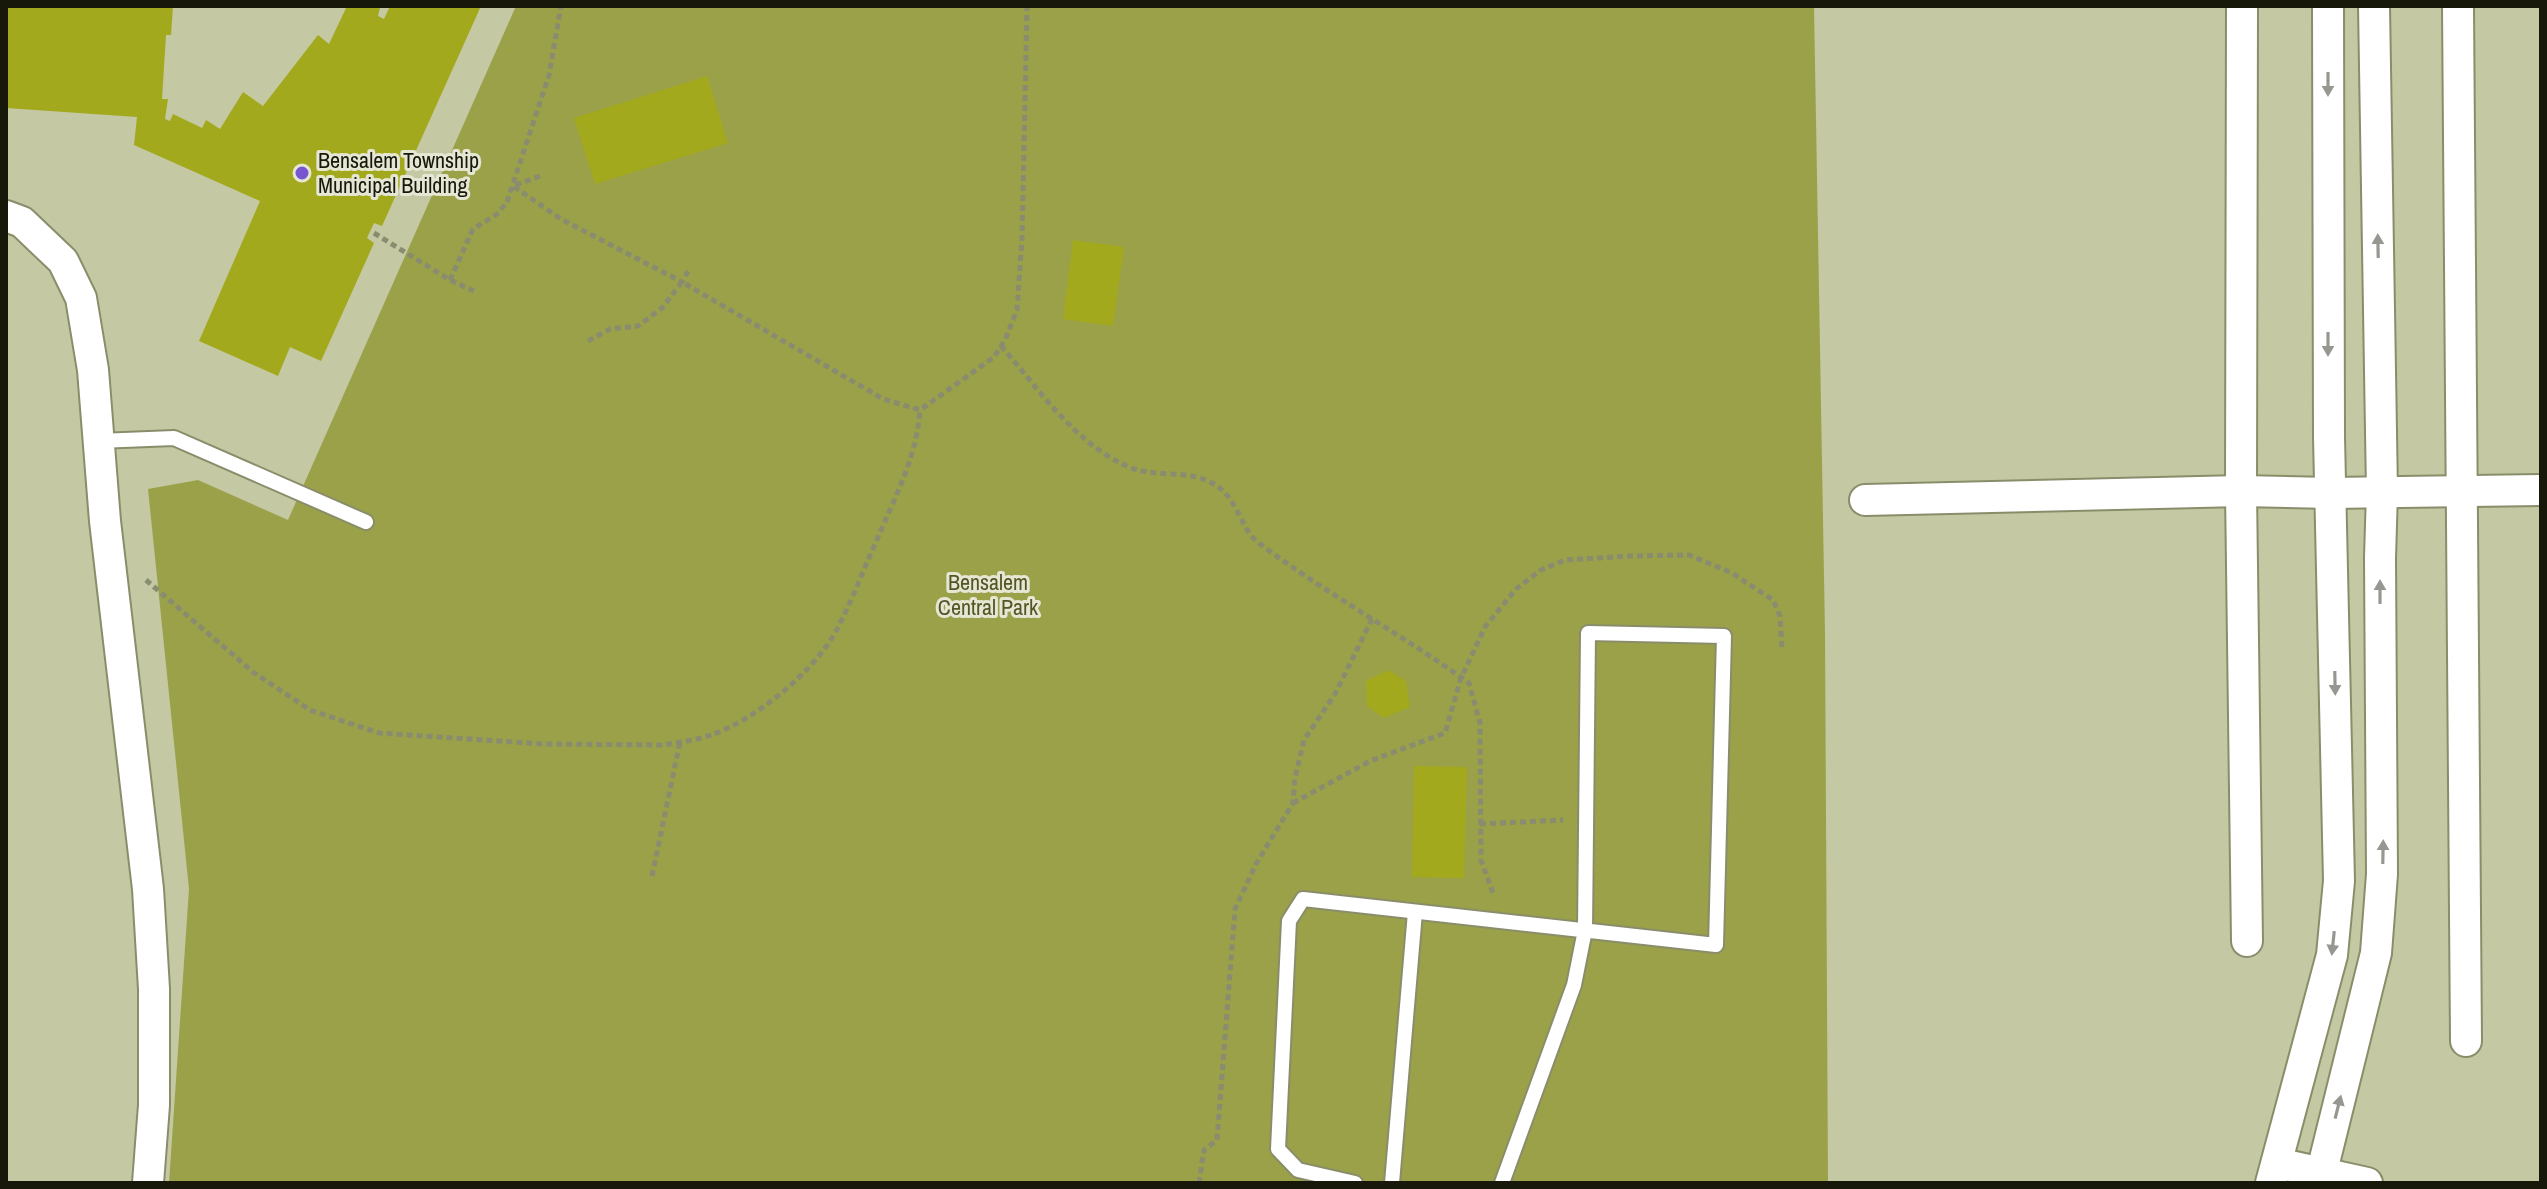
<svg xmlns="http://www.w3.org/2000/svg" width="2547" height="1189" viewBox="0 0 2547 1189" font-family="'Archivo Narrow',sans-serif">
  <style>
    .green { fill: #9ba149 }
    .building { fill: #a3a91c }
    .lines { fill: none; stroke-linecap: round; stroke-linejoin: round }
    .service-casing { stroke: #8a8d6a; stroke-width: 18 }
    .minor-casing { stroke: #8a8d6a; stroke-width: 34 }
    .path { stroke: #898c6f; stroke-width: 5; stroke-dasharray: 6 4; stroke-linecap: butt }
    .service { stroke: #fff; stroke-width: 14 }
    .minor { stroke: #fff; stroke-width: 30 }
    .oneway { fill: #979791 }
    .poi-dot { fill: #7856d0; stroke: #e5e7d4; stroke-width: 3 }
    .labels { text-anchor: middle; stroke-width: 6; stroke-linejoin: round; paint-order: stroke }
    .poi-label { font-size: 22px; fill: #17180a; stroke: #e5e7d4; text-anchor: start }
    .park-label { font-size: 22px; fill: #535624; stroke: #e5e7d4 }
  </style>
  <rect width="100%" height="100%" fill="#c4c8a3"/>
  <!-- green -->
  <path class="green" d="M516 6H1814L1825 633 1828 1183H169L189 889 148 489 198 480 288 520Z"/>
  <!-- building -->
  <g class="building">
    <path d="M6 6H173L171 35H166L162 99H168L165 119 170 121 173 114 202 128 206 120 220 129 243 92 263 106 318 35 329 44 347 6H375L380 8 378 16 384 19 390 6H481L382 226 374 223 367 238 374 243 321 361 290 347 278 376 199 341 260 201 134 145 137 117 6 108Z"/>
    <path d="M707 76 728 143 595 184 574 118Z"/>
    <path d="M1073 240 1124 247 1113 326 1063 319Z"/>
    <path d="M1388 670 1406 681 1410 707 1384 718 1367 706 1366 681Z"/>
    <path d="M1414 766 1467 767 1464 878 1412 877Z"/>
  </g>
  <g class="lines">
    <!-- service casing -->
    <g class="service-casing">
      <g id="service">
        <path d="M98 441 174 438 366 522"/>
        <path d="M1355 1183 1298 1170 1278 1149 1289 921 1303 899C1441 915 1579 930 1716 945L1724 636 1588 633 1585 930 1574 985 1502 1183"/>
        <path d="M1392 1183 1415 912"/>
      </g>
    </g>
    <!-- minor casing -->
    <g class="minor-casing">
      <g id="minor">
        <path d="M2242 6 2241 491 2247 941"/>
        <path d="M2458 6 2466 1041"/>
        <path d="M6 216 22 222 63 261 81 298 93 370 105 521 148 889 154 989V1105L148 1183"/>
        <path d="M1865 500 2241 491 2330 493 2541 490"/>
        <path d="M2277 1163 2367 1183"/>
        <path d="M2271 1183 2332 955 2339 881 2329 437 2328 6"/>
        <path d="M2319 1183 2376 953 2382 874 2380 558 2382 492 2374 6"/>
      </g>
    </g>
    <!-- path -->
    <g class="path">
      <path d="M540 176 513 186 561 219 682 282 688 271"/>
      <path d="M374 233 450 280 474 291"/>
      <path d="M450 280 473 229 497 214 507 202 549 75 561 6"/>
      <path d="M588 341 610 329 638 326 662 308 682 282 883 399 920 410 994 357 1005 340 1017 310 1022 239 1027 6"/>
      <path d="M1001 346C1039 389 1075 444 1129 467 1154 478 1187 469 1212 483 1238 496 1240 530 1260 544 1327 594 1401 634 1469 683L1480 723 1481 860 1493 893"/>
      <path d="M146 580 253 672 310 710 379 733 544 744 664 745C679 742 696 740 711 735 755 720 814 672 836 631 852 601 864 568 878 537 896 495 917 456 920 410"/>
      <path d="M1293 803 1370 761 1445 733 1461 678 1485 627 1516 589 1541 570 1565 560 1630 556 1689 555 1732 573 1773 600 1780 616 1782 649"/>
      <path d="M1480 824 1563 820"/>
      <path d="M652 876 680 742"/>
      <path d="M1199 1183 1204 1150 1217 1140 1235 909 1256 864 1293 803 1295 778 1304 740 1335 694 1372 619"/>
    </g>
    <!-- service -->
    <use href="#service" class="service"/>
    <!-- minor -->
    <use href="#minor" class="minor"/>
  </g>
  <!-- one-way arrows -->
  <defs><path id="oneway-solid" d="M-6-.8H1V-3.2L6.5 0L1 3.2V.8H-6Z" transform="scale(2)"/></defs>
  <g class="oneway">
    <use href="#oneway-solid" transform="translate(2328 84) rotate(90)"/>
    <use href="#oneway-solid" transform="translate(2378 246) rotate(-91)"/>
    <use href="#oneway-solid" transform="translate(2328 344) rotate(90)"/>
    <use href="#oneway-solid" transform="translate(2380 592) rotate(-90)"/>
    <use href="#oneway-solid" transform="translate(2335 683) rotate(89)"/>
    <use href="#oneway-solid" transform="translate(2383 852) rotate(-89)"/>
    <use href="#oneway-solid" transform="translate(2333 943) rotate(96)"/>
    <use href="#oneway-solid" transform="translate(2338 1107) rotate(-76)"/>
  </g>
  <!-- markers -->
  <circle class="poi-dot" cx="302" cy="173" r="8"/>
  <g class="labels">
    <!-- poi labels -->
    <g class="poi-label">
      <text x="318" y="168">Bensalem Township<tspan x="318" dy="25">Municipal Building</tspan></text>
    </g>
    <!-- park labels -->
    <g class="park-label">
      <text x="988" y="590">Bensalem<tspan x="988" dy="25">Central Park</tspan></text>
    </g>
  </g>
  <!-- border -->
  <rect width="2547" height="1189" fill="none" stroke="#17180a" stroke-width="16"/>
</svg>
